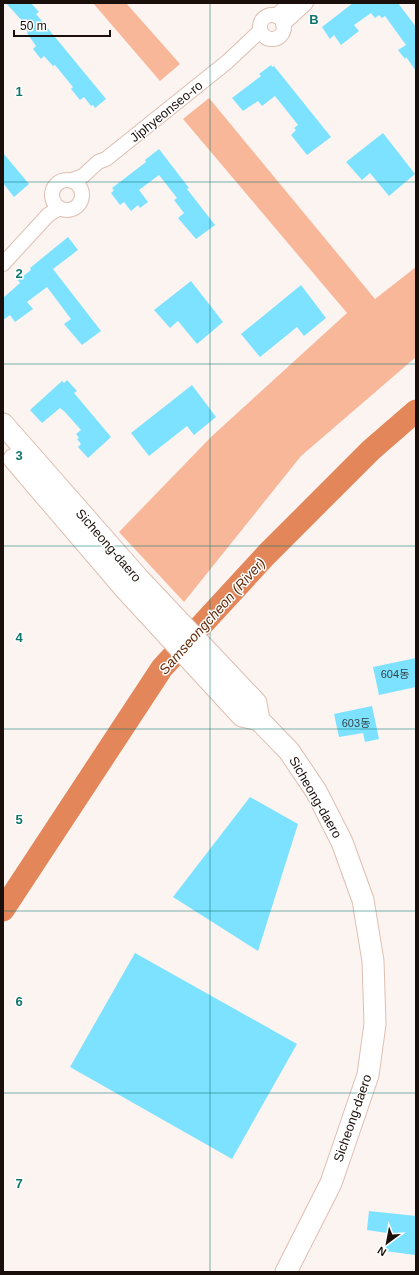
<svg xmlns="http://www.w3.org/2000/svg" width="419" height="1275" viewBox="0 0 419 1275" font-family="Arial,'Noto Sans KR',sans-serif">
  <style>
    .green { fill: #f8b799 }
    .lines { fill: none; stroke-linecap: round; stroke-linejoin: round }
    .river { stroke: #e38659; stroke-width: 23 }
    .building { fill: #7de2ff }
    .street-casing { stroke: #dfbeb0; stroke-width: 16 }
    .secondary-casing { stroke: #dfbeb0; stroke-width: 23 }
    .street { stroke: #fff; stroke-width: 14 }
    .secondary { stroke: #fff; stroke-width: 21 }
    .grid { fill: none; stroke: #0f766e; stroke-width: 1; stroke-opacity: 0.55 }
    .labels { text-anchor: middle; stroke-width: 3; stroke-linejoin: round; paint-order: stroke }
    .number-label { font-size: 11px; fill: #334447 }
    .street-label { font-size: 13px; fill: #1a0f0a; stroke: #fff }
    .water-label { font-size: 14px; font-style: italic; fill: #652a08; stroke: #fff }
    .grid-label { font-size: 13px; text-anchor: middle; font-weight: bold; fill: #0f766e; stroke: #fff; stroke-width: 3; stroke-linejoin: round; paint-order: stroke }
  </style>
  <rect width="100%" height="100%" fill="#fbf4f1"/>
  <!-- green -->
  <g class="green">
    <path d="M93 3H126L180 64 160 81Z"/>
    <path d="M209 98 375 299 416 267V357L301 456 184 602 119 532 212 436 347 313 183 119Z"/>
  </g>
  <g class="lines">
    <!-- river -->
    <path class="river" d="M3 910 162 668 267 554 371 450 416 411"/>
  </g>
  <!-- building -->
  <g class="building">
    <path d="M6 3H31L39 12 36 14 106 99 95 108 93 105 91 106 84 97 80 100 71 89 73 87 55 65 53 66 44 56 41 59 33 49 36 46 27 33 28 32 22 25 24 23Z"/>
    <path d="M353 3H398L416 27V71L406 57 405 59 398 50 406 45 385 16 382 18 379 15 375 18 371 13 354 25 359 31 341 45 334 35 330 39 322 27Z"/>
    <path d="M271 65 272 67 274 66 331 137 307 155 291 135 296 130 294 128 298 125 275 96 262 106 258 101 243 111 232 98 261 76 259 74Z"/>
    <path d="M383 133 415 174 389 196 370 173 362 180 346 162Z"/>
    <path d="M159 149 189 188 187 189 215 225 196 239 178 218 184 213 174 200 177 198 159 175 139 190 148 202 140 208 138 205 131 211 124 202 120 205 111 193 114 190 112 188 146 162 145 160Z"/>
    <path d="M3 153 29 184 14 197 3 183Z"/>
    <path d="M68 237 78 250 53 269 101 331 82 345 64 324 71 319 47 287 27 302 33 309 15 322 10 315 3 320V298L20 283 18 280 31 270 30 268Z"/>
    <path d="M191 281 223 322 197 344 178 321 170 328 154 310Z"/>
    <path d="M301 285 326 318 304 336 297 327 260 357 241 334Z"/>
    <path d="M67 380 77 391 74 393 111 437 88 458 78 447 81 444 77 439 79 438 76 434 81 430 65 412 60 408 42 423 30 410 62 381 64 383Z"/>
    <path d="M192 385 216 417 194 435 187 426 149 456 131 433Z"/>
    <path d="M416 658V687L379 695 373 667Z"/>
    <path d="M372 706 379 739 365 742 363 733 339 737 334 714Z"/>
    <path d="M250 797 298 824 258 951 173 897Z"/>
    <path d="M135 953 297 1044 232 1159 70 1067Z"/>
    <path d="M369 1211 416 1216 415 1255 385 1251 387 1233 367 1230Z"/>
  </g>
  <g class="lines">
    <!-- street casing -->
    <g class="street-casing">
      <g id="street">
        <circle cx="272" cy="27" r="12"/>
        <path d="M276 16 290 3"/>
        <path d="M283 24 306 3"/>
        <circle cx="67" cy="195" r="15"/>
        <path d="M72 180 83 176 98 162 106 159 227 62 260 31"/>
        <path d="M3 264 48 215 59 208"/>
      </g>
    </g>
    <!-- secondary casing -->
    <g class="secondary-casing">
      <g id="secondary">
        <path d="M3 424 139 579 256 703 259 720 289 751 316 791 342 842 363 900 373 961 375 1024 368 1075 331 1183 286 1272"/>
        <path d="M14 459 126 590 242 716 259 720"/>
      </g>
    </g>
    <!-- street -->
    <use href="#street" class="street"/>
    <!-- secondary -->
    <use href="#secondary" class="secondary"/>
  </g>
  <!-- grid -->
  <path class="grid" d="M210 3V1272M3 182H416M3 364H416M3 546H416M3 729H416M3 911H416M3 1093H416"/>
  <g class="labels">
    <!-- number labels -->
    <g class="number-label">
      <text x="395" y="678">604동</text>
      <text x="356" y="727">603동</text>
    </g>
    <!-- street labels -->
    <g class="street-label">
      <text transform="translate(166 111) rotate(-39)" y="5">Jiphyeonseo-ro</text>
      <text transform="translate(109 545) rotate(49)" y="5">Sicheong-daero</text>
      <text transform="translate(316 797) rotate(60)" y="5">Sicheong-daero</text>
      <text transform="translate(352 1118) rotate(-71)" y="5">Sicheong-daero</text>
    </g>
    <!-- water labels -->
    <g class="water-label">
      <text transform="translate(212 616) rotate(-48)" y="5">Samseongcheon (River)</text>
    </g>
  </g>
  <g class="grid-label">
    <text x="314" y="24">B</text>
    <text x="19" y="96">1</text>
    <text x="19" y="278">2</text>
    <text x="19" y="460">3</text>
    <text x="19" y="642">4</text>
    <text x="19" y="824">5</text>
    <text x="19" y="1006">6</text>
    <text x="19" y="1188">7</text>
  </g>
  <!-- border -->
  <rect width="419" height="1275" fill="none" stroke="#1a0f0a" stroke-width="8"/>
  <!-- north arrow -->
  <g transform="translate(387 1243) rotate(212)" stroke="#ffffff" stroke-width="3" paint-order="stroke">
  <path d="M0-3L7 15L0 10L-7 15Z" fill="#1a0f0a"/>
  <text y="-6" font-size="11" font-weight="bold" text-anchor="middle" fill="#1a0f0a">N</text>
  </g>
  <!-- scale -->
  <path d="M14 30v6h96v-6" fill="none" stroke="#1a0f0a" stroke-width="2"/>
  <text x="20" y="30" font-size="12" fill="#1a0f0a" stroke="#ffffff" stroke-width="3" paint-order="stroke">50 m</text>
</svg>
